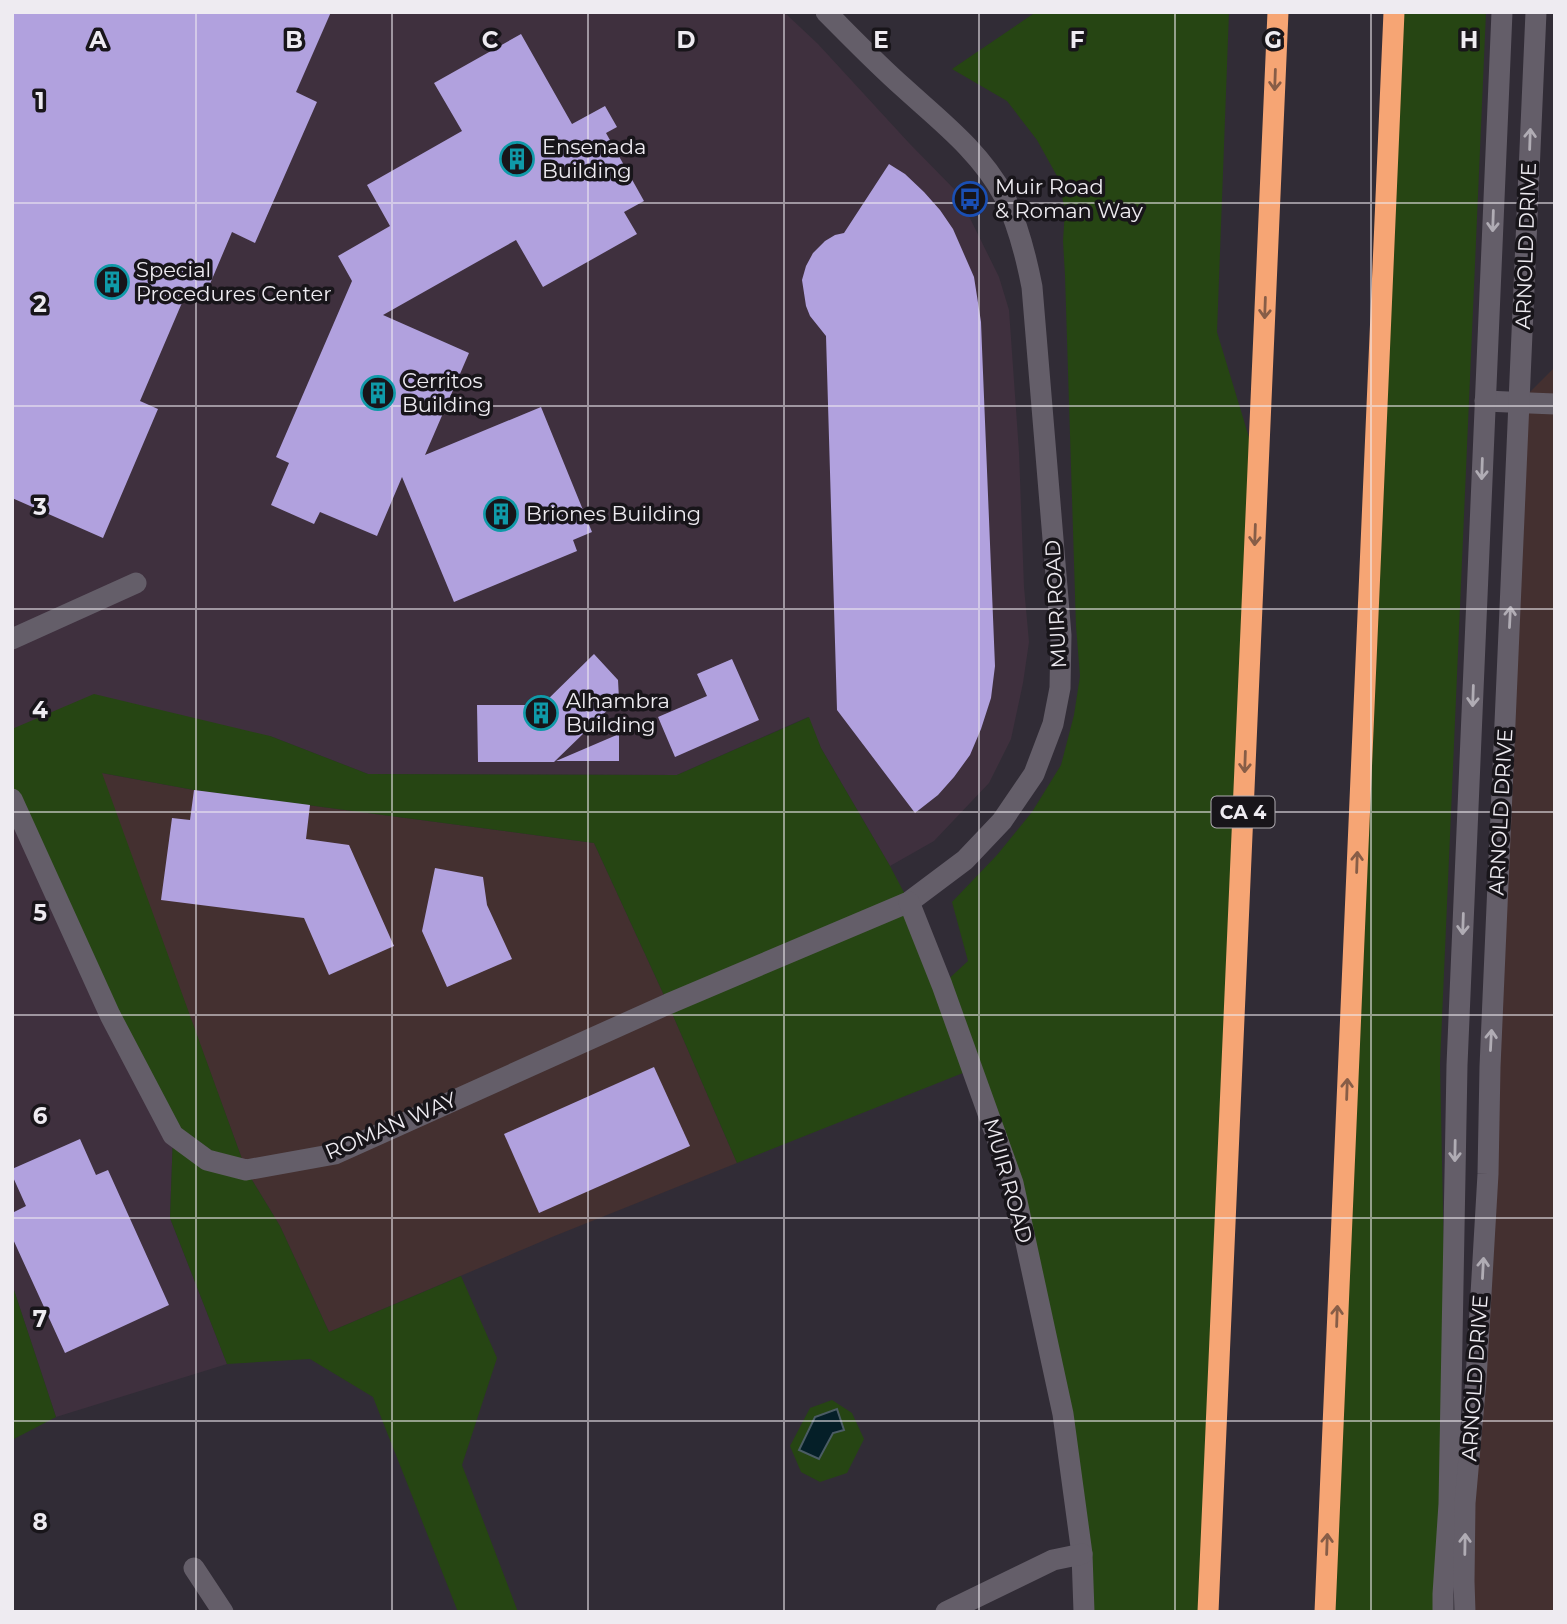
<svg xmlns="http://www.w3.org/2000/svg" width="1567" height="1624" viewBox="0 0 1567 1624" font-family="Montserrat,sans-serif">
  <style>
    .commercial { fill: #443030 }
    .medical { fill: #3f303e }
    .green { fill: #264513 }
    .water { fill: #051f28; stroke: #4b5c64; stroke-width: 2 }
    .building { fill: #b1a1de }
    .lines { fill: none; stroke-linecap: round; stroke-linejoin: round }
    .minor { stroke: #645e69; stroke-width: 21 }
    .highway { stroke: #f6a574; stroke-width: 21 }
    .oneway { stroke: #875d47 }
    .oneway2 { stroke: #b0acb4 }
    .grid { fill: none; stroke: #eeebf1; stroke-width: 2; stroke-opacity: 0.55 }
    .labels { text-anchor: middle; stroke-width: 7; stroke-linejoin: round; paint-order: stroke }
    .shield { fill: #18151a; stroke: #aeabb0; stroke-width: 2 }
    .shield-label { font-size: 19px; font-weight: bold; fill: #eeebf1 }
    .poi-label { font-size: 21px; fill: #eeebf1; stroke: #18151a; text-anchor: start }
    .street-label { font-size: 21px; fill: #eeebf1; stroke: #18151a }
    .grid-label { font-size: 23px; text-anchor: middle; font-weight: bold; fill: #eeebf1; stroke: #18151a; stroke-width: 7; stroke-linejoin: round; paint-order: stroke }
  </style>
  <rect width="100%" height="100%" fill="#312c36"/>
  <!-- commercial -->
  <g class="commercial">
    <path d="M1555 367V1612H1465L1519 403Z"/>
    <path d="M101 773 194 790 594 843 668 1004 737 1163 552 1237 329 1332 280 1226 246 1170Z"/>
  </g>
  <!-- medical -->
  <g class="medical">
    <path d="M12 12H784L818 44 909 143 957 192 999 277 1009 310 1019 452 1024 587 1029 642 1023 683 1011 739 989 783 934 841 890 866 821 748 808 717 677 775 368 774 270 736 12 729Z"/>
    <path d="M12 799 173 1135 170 1218 227 1364 56 1417 12 1284Z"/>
  </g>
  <!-- green -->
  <g class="green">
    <path d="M1036 12H1229L1217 332 1258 467 1208 1612H1084L1063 1414 973 1069 737 1163 668 1004 594 843 194 790 102 773 246 1170 280 1226 329 1332 461 1276 497 1358 462 1465 518 1612H458L373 1397 310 1359 227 1364 170 1218 173 1135 12 799V729L94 694 270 736 368 774 677 775 809 717 821 748 890 866 909 902 942 985 968 961 952 902 997 855 1032 812 1061 765 1074 715 1080 676 1076 626 1065 275 1063 241 1065 210 1057 176 1037 140 1007 101 952 69Z"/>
    <path d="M1394 12H1486L1440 1064 1449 1504 1443 1612H1325Z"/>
    <path d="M12 1284 56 1417 12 1440Z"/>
    <path d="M832 1400 852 1413 864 1439 847 1473 820 1482 801 1472 790 1446 810 1408Z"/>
  </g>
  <!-- water -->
  <path class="water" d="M837 1409 844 1430 833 1433 819 1459 799 1450 815 1417Z"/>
  <!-- building -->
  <g class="building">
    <path d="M12 12H331L296 92 317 102 255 243 232 232 204 298 187 291 140 401 158 409 103 538 12 498Z"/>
    <path d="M521 34 572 124 605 106 617 127 606 133 644 201 624 212 637 234 543 287 516 240 383 315 469 353 425 455 541 407 592 532 573 540 577 551 454 602 402 477 377 536 320 512 314 524 271 505 289 463 276 457 352 281 338 256 390 226 367 185 462 131 434 83Z"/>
    <path d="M889 164 905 174 924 192 940 210 953 229 974 277 981 322 982 348 995 666 991 698 981 729 970 755 954 777 938 795 915 813 837 710 826 336 810 316 806 306 802 280 806 266 813 253 825 241 835 235 844 233Z"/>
    <path d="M594 654 618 680 619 699 554 762H478L477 705H542Z"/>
    <path d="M732 659 759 720 675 757 658 717 707 696 697 674Z"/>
    <path d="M619 734V761H556Z"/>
    <path d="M194 790 310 805 306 839 349 845 394 946 329 975 304 918 161 900 172 818 190 820Z"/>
    <path d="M435 868 483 877 487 905 512 959 447 987 422 931Z"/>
    <path d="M654 1067 690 1146 539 1213 504 1134Z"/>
    <path d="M80 1139 96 1175 108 1170 169 1305 65 1353 12 1237V1213L26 1206 12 1175V1169Z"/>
  </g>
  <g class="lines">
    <!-- minor -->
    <g class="minor">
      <path d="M1485 401 1555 404"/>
      <path d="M12 639 136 583"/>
      <path d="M12 799 110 1015 173 1135 207 1160 246 1170 335 1154 668 1004 909 902 965 860 1002 821 1034 774 1053 724 1060 688 1061 635 1032 287C1026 256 1018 224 1004 196 980 151 939 120 903 87 876 63 851 37 826 12"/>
      <path d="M909 902 942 985 1013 1183 1063 1414 1082 1554 1084 1612"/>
      <path d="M194 1568 223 1612"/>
      <path d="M946 1612 1053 1560 1082 1554"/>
      <path d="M1443 1612V1594L1449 1504 1457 1065 1502 12"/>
      <path d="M1465 1612 1464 1581 1465 1503 1476 1380 1488 1174 1490 1067 1536 12"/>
    </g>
    <!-- highway -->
    <g class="highway">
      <path d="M1208 1612 1278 12"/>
      <path d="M1325 1612 1394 12"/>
    </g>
  </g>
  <!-- one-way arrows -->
  <defs><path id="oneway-shaft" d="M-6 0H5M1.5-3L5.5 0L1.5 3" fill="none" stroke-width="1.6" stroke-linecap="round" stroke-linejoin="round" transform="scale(1.75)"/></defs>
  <g class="oneway">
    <use href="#oneway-shaft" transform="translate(1275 80) rotate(92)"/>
    <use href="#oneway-shaft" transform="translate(1265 308) rotate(92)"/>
    <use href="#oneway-shaft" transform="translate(1255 535) rotate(92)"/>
    <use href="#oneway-shaft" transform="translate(1245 762) rotate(92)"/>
    <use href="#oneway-shaft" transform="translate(1357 862) rotate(-88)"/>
    <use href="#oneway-shaft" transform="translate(1347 1089) rotate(-88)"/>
    <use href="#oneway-shaft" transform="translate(1337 1316) rotate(-88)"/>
    <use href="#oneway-shaft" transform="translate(1327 1544) rotate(-88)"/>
  </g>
  <g class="oneway2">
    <use href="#oneway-shaft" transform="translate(1530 139) rotate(-88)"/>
    <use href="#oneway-shaft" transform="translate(1493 221) rotate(92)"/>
    <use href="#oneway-shaft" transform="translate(1482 469) rotate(92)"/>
    <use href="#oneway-shaft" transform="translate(1510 617) rotate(-87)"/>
    <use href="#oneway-shaft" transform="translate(1473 696) rotate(92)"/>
    <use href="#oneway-shaft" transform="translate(1463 924) rotate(92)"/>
    <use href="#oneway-shaft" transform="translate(1491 1040) rotate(-87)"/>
    <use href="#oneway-shaft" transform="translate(1455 1151) rotate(91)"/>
    <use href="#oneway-shaft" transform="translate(1483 1268) rotate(-87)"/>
    <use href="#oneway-shaft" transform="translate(1465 1544) rotate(-89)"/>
  </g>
  <!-- grid -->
  <path class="grid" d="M196 12V1612M392 12V1612M588 12V1612M784 12V1612M979 12V1612M1175 12V1612M1371 12V1612M12 203H1555M12 406H1555M12 609H1555M12 812H1555M12 1015H1555M12 1218H1555M12 1421H1555"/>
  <!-- icons -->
  <defs>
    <g id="building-ring" transform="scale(1.75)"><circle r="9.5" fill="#18151a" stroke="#0f9aa8" stroke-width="1.5"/><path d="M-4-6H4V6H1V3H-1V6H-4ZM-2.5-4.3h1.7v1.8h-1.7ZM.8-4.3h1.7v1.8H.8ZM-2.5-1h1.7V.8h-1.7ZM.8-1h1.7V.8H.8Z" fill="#0f9aa8"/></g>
    <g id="bus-ring" transform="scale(1.75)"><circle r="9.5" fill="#18151a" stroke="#1a4fb4" stroke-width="1.5"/><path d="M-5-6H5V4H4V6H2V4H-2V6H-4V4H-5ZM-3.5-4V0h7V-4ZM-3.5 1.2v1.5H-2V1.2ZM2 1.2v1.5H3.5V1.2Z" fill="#1a4fb4"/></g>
  </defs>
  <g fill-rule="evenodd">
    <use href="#building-ring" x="517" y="159"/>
    <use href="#bus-ring" x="970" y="199"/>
    <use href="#building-ring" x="112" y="282"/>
    <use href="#building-ring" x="378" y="393"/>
    <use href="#building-ring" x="501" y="514"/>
    <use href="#building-ring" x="541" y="713"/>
  </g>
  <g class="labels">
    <!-- shield labels -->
    <rect class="shield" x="1211.5" y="796.5" width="63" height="31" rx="5"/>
    <g class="shield-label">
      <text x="1243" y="819">CA 4</text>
    </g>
    <!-- poi labels -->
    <g class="poi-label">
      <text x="542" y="154">Ensenada<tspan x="542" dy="24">Building</tspan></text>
      <text x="995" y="194">Muir Road<tspan x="995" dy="24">&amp; Roman Way</tspan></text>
      <text x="136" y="277">Special<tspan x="136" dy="24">Procedures Center</tspan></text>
      <text x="402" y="388">Cerritos<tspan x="402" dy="24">Building</tspan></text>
      <text x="526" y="521">Briones Building</text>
      <text x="566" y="708">Alhambra<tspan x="566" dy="24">Building</tspan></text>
    </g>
    <!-- street labels -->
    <g class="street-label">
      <text transform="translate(1526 246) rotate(-88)" y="7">ARNOLD DRIVE</text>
      <text transform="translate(1056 604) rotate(-93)" y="7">MUIR ROAD</text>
      <text transform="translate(1501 812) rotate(-87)" y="7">ARNOLD DRIVE</text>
      <text transform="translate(391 1126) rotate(-23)" y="7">ROMAN WAY</text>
      <text transform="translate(1008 1181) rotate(74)" y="7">MUIR ROAD</text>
      <text transform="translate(1475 1378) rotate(-86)" y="7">ARNOLD DRIVE</text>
    </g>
  </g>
  <g class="grid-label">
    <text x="98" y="48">A</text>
    <text x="294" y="48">B</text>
    <text x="490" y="48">C</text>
    <text x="686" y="48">D</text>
    <text x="881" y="48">E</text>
    <text x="1077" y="48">F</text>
    <text x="1273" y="48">G</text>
    <text x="1469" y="48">H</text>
    <text x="40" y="109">1</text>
    <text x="40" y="312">2</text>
    <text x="40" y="515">3</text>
    <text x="40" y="718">4</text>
    <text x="40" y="921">5</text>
    <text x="40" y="1124">6</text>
    <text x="40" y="1327">7</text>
    <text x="40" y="1530">8</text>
  </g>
  <!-- border -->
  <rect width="1567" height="1624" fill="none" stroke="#eeebf1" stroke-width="28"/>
</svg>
